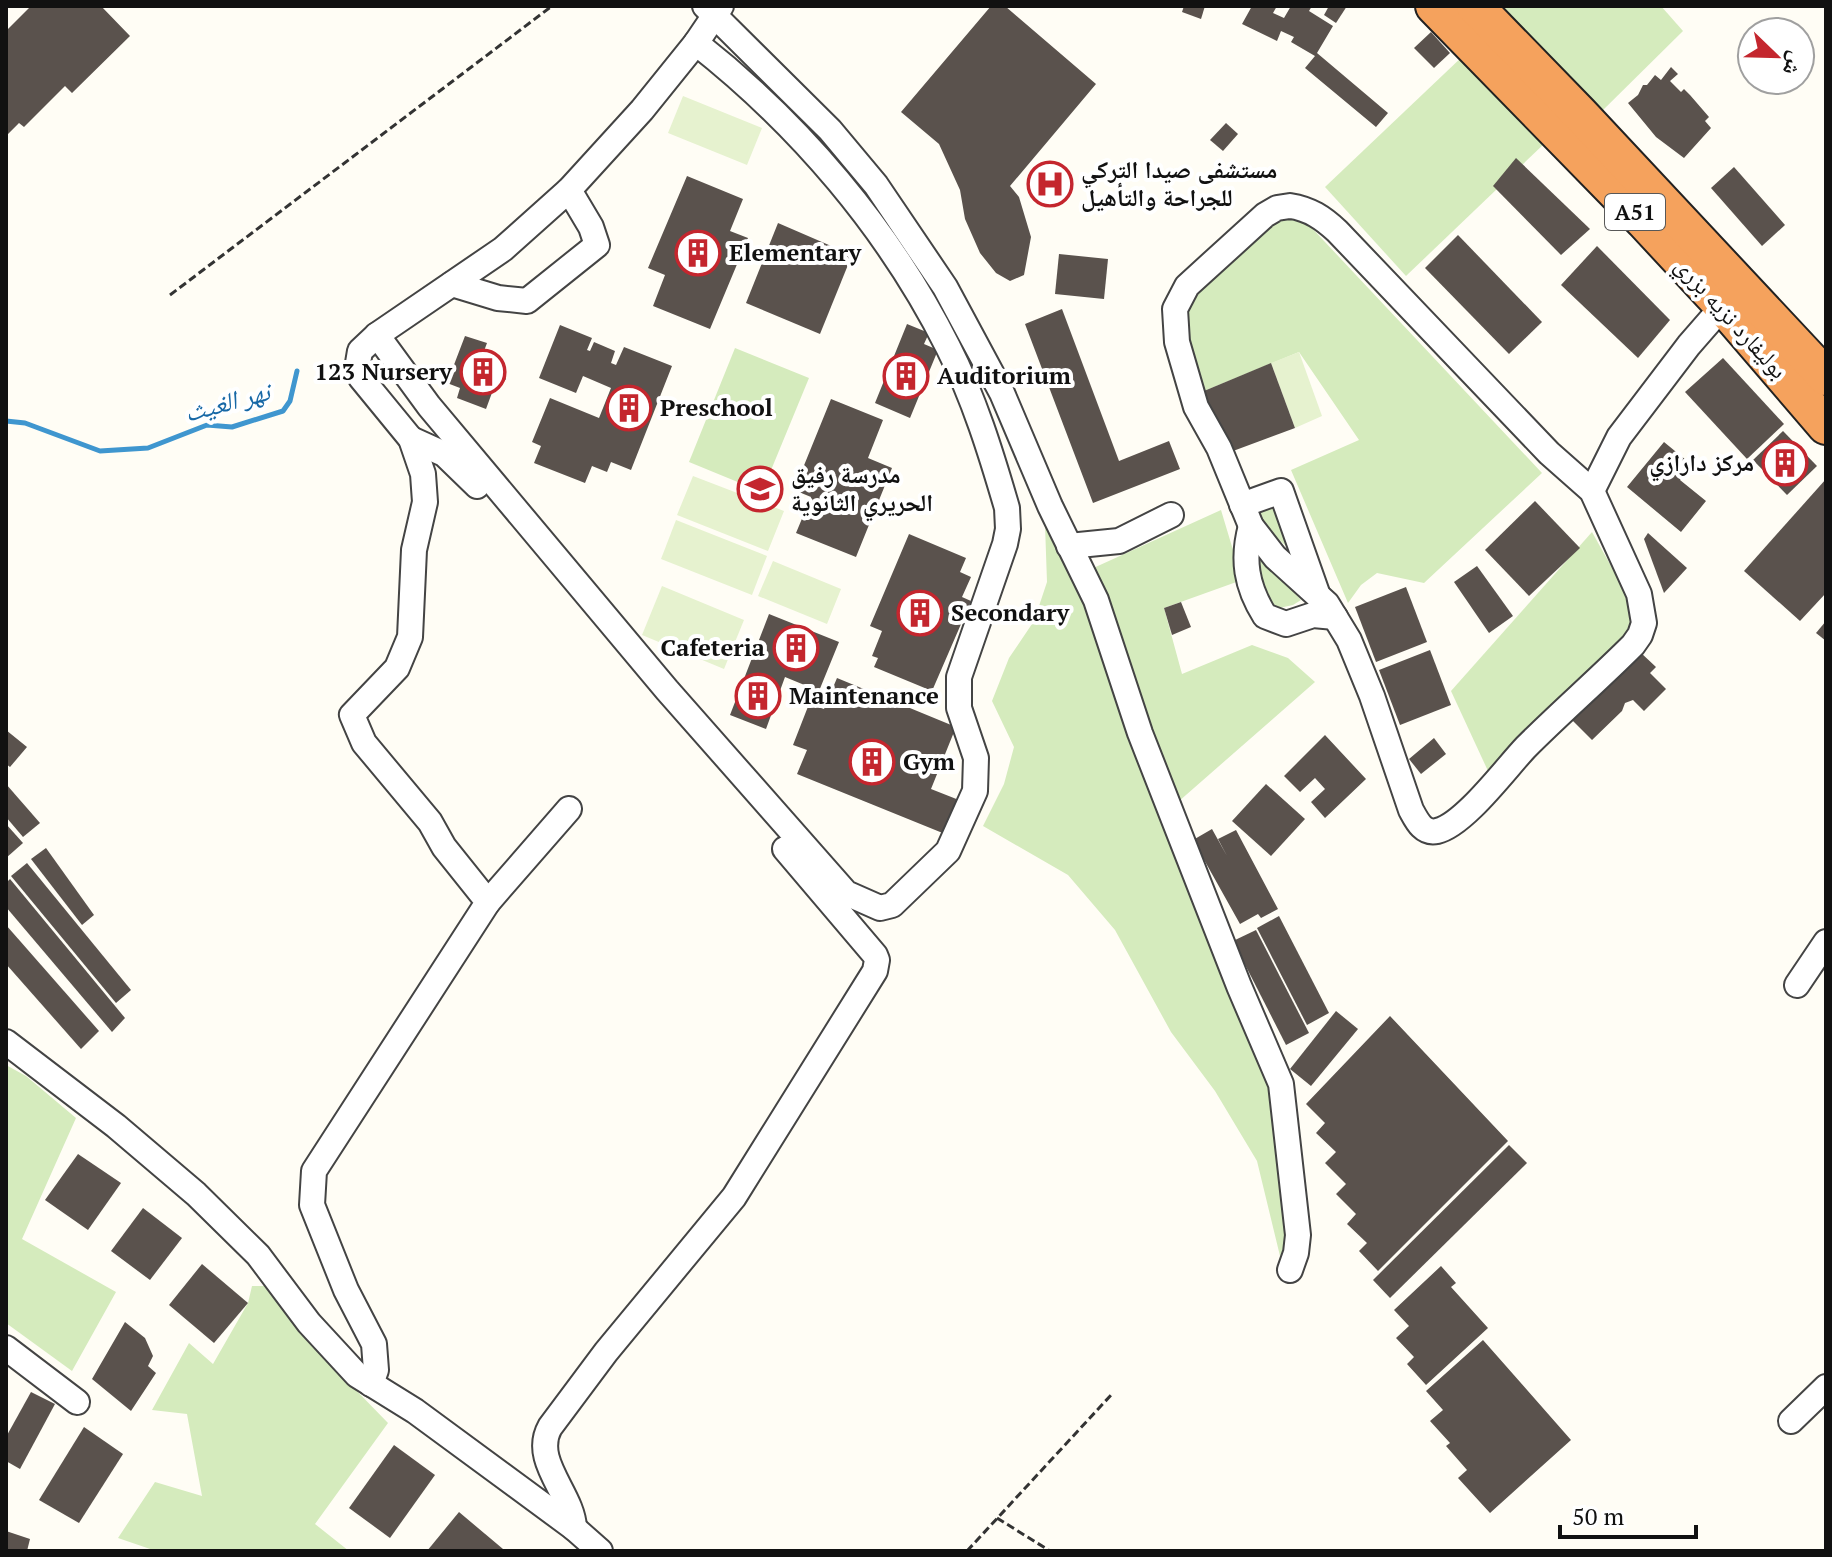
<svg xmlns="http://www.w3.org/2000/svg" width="1832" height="1557" viewBox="0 0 1832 1557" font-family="'PT Serif','Noto Naskh Arabic',serif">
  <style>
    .green { fill: #d5ebbd }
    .pitch { fill: #e6f2cf }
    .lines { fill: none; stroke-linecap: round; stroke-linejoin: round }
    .stream { stroke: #3f96cf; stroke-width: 5 }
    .building { fill: #5a524d }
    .minor-casing { stroke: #444; stroke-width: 28 }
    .highway-casing { stroke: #222; stroke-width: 40 }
    .path { stroke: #333; stroke-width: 3; stroke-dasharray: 8 4; stroke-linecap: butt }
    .minor { stroke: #fff; stroke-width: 24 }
    .highway { stroke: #f5a25d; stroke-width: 36 }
    .labels { text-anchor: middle; stroke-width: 8; stroke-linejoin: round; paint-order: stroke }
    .shield { fill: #fff; stroke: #585858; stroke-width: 2 }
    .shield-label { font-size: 22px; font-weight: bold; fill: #111 }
    .poi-label { font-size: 24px; font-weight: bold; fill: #111; stroke: #fff; text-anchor: start }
    .street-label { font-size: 24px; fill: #111; stroke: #fff }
    .water-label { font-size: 26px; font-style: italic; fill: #1768a6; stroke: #fff }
  </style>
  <rect width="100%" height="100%" fill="#fffdf5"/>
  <!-- green -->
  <g class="green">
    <path d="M1501 6H1661L1683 31 1599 114Z"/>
    <path d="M1464 55 1545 143 1406 276 1325 187Z"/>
    <path d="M1295 214 1309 225 1542 473 1424 583 1377 573 1361 585 1348 603 1291 470 1359 440 1299 352 1204 391 1182 328V308L1269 219Z"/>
    <path d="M735 348 809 378 762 492 689 462Z"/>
    <path d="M1274 501 1301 560 1253 515Z"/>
    <path d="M1221 510 1242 580 1164 608 1182 674 1252 645 1288 658 1315 682 1178 802 1089 570Z"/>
    <path d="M1045 525 1087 600 1275 1089 1290 1237 1280 1256 1257 1161 1215 1091 1171 1032 1115 930 1068 875 983 826 1004 784 1014 747 992 701 1009 658 1034 621 1047 582Z"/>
    <path d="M1592 532 1625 591 1634 625 1628 637 1488 771 1451 691Z"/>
    <path d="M1256 557 1274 570 1301 600 1293 605 1279 608 1266 599Z"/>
    <path d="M6 1065 26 1076 76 1118 22 1239 116 1292 72 1371 6 1323Z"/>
    <path d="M252 1286H268L315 1348 388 1423 315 1524 349 1551H156L118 1538 155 1482 202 1496 187 1414 152 1410 189 1343 213 1364 248 1303Z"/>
  </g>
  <!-- pitch -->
  <g class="pitch">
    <path d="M683 96 762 128 747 165 668 133Z"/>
    <path d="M1299 352 1322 416 1295 428 1271 363Z"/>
    <path d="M693 476 784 511 768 551 677 515Z"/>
    <path d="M676 520 767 556 752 595 661 559Z"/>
    <path d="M773 561 841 589 827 624 758 596Z"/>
    <path d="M662 586 744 620 724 669 642 635Z"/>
  </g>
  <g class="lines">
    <!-- stream -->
    <path class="stream" d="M6 421 25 423 100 451 148 448 207 425 232 427 283 411 290 401 297 371"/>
  </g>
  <!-- building -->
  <g class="building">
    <path d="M31 6H101L130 36 72 93 65 86 24 127 19 123 6 136V31Z"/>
    <path d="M991 6H1005L1096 84 1010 186 1019 197 1031 237 1024 275 1010 281 996 273 980 253 965 219 960 190 939 144 901 112Z"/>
    <path d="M1184 6H1205L1201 19 1182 12Z"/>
    <path d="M1252 6H1277L1273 13 1284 18 1291 6H1312L1309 11 1333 26 1317 53 1388 113 1376 127 1305 68 1315 56 1291 42 1294 37 1281 31 1277 41 1242 24Z"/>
    <path d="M1329 6H1347L1336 23 1324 15Z"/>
    <path d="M1431 32 1450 53 1434 68 1414 48Z"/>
    <path d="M1671 67 1678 74 1670 81 1681 92 1684 89 1690 95 1709 117 1705 121 1711 128 1684 158 1656 137 1628 103 1638 95 1643 85H1647L1655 75 1661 80Z"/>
    <path d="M1226 123 1238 134 1223 151 1210 140Z"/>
    <path d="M1516 158 1590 229 1561 255 1493 186Z"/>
    <path d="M1734 167 1785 225 1762 246 1711 188Z"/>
    <path d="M687 176 743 199 730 231 748 238 710 329 653 306 665 275 648 268Z"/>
    <path d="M778 223 852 255 820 334 746 303Z"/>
    <path d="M1458 235 1542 322 1509 354 1425 268Z"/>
    <path d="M1597 246 1670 320 1638 358 1561 285Z"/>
    <path d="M1059 254 1108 259 1104 299 1055 294Z"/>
    <path d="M1062 309 1119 461 1169 441 1180 469 1093 503 1025 324Z"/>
    <path d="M907 324 929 333 924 344 938 350 910 418 875 403Z"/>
    <path d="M560 325 592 338 587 350 590 351 594 342 615 351 611 363 616 365 624 347 672 366 631 470 611 462 607 472 592 466 585 483 534 463 541 446 532 442 550 398 599 418 611 388 583 376 576 393 539 378Z"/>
    <path d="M465 336 487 343 481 359 486 360 487 358 493 357 500 360 496 372 504 375 506 379 498 389 493 390 486 409 457 398 460 388 447 383Z"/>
    <path d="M1723 358 1784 424 1747 459 1685 392Z"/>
    <path d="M1271 363 1295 428 1225 454 1204 391Z"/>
    <path d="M831 399 883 420 868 458 892 468 856 557 796 533 811 497 794 490Z"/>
    <path d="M1783 431 1817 466 1787 495 1753 460Z"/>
    <path d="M1664 442 1692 465 1680 480 1706 501 1681 532 1627 487Z"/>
    <path d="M1826 479V593L1800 621 1744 571Z"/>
    <path d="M1535 501 1580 548 1529 596 1485 550Z"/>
    <path d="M1648 533 1687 568 1664 593 1644 539Z"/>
    <path d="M909 534 966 558 960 572 971 577 962 597 971 601 932 691 874 667 878 658 872 656 882 631 870 626Z"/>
    <path d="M1477 566 1513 616 1489 633 1454 582Z"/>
    <path d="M1406 587 1427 642 1376 662 1355 607Z"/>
    <path d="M1181 602 1191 627 1172 635 1164 608Z"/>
    <path d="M769 614 839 642 819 691 785 677 766 729 730 715Z"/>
    <path d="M1826 621V641L1816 633Z"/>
    <path d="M1430 650 1451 705 1400 725 1379 670Z"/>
    <path d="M1640 652 1656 667 1650 673 1666 689 1644 711 1633 700 1625 703 1622 711 1592 740 1572 720Z"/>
    <path d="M837 678 956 727 931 789 964 802 950 836 797 774 807 750 793 745 809 704 824 709Z"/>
    <path d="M6 730 27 747 10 767 6 764Z"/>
    <path d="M1325 735 1366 779 1325 818 1311 802 1325 789 1315 778 1300 792 1284 776Z"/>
    <path d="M1434 738 1446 754 1421 774 1409 759Z"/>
    <path d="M6 784 40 823 23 837 6 817Z"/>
    <path d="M1266 784 1305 819 1271 856 1232 821Z"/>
    <path d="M6 824 23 843 6 858Z"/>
    <path d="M1212 829 1227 856 1218 839 1236 830 1278 909 1261 918 1258 914 1240 924 1193 840Z"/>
    <path d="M46 848 94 915 82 925 31 859Z"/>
    <path d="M27 863 131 990 116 1003 11 876Z"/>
    <path d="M10 879 125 1018 112 1032 6 907V883Z"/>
    <path d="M1279 916 1329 1013 1307 1025 1257 928Z"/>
    <path d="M6 925 99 1031 81 1049 6 964Z"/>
    <path d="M1256 930 1309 1033 1286 1045 1233 941Z"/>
    <path d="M1336 1011 1358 1029 1311 1086 1290 1069Z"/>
    <path d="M1390 1016 1508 1141 1378 1271 1359 1251 1367 1243 1347 1224 1356 1214 1336 1194 1346 1184 1325 1163 1336 1152 1316 1133 1325 1123 1306 1104Z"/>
    <path d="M1509 1145 1527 1163 1390 1298 1373 1280Z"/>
    <path d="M78 1154 121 1183 88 1230 45 1200Z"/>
    <path d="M143 1208 182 1238 150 1280 111 1251Z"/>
    <path d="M202 1264 248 1303 214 1343 169 1305Z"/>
    <path d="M1441 1266 1456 1283 1451 1287 1488 1328 1426 1385 1407 1364 1414 1357 1396 1338 1409 1326 1394 1310Z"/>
    <path d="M125 1322 145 1338 153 1356 148 1366 156 1373 131 1411 92 1379Z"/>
    <path d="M1483 1340 1571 1440 1490 1513 1458 1478 1467 1470 1446 1446 1450 1443 1430 1421 1443 1410 1426 1391Z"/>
    <path d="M31 1392 55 1404 20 1469 6 1461V1437Z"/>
    <path d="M84 1427 123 1454 79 1523 39 1500Z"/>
    <path d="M394 1445 435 1475 390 1538 349 1508Z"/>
    <path d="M459 1512 503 1549 501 1551H427Z"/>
    <path d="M6 1531 30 1539 27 1551H6Z"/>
  </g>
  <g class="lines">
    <!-- minor casing -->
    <g class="minor-casing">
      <g id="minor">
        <path d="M705 6 830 130 876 185 945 287 1002 393 1050 506 1096 600 1140 733 1239 986 1281 1084 1298 1235 1296 1253 1290 1270"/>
        <path d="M1290 206C1310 209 1323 218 1337 231L1549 453 1592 491 1639 594 1644 623 1640 635 1633 645C1598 680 1561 712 1526 747 1506 768 1464 825 1437 831 1423 834 1417 821 1411 810L1372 696 1349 640 1327 604 1275 557 1251 526 1219 448 1196 407 1177 342 1175 309 1187 286 1265 215 1277 208Z"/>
        <path d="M452 284 498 298 527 301 597 245 591 227 569 190"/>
        <path d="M377 335 429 406 667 690 846 893 880 908 892 905 948 851 975 791 976 758 959 708V677L1005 544 1008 529 1007 508C991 453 974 398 948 347 889 229 799 124 696 43"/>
        <path d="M411 439 444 454 477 486"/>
        <path d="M1592 491 1619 437 1689 345 1723 306"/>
        <path d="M1242 505 1281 491 1317 593"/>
        <path d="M1251 526C1242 559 1246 586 1265 616L1286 624 1313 615 1335 617"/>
        <path d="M1069 546 1119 541 1171 515"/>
        <path d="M488 902 569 809"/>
        <path d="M1797 985 1826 942"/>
        <path d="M6 1042 116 1126 196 1194 258 1255 309 1323 357 1375 415 1411 574 1528 600 1551"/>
        <path d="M6 1348 77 1402"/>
        <path d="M371 1384 376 1370 374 1344 346 1290 312 1205 314 1171 488 902 444 847 430 822 364 743 352 715 397 668 410 637 414 550 425 502 423 474 411 439 361 378 357 369 360 351 377 335 503 249 569 190 642 110 696 43 721 6"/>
        <path d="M1791 1421 1826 1387"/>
        <path d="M574 1528C573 1494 531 1461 550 1427L606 1352 734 1197 875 971 877 960 875 955 785 849"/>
      </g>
    </g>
    <!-- highway casing -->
    <g class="highway-casing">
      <g id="highway">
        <path d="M1434 6 1644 221 1723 306 1826 426"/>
        <path d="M1475 6 1580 114 1826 377"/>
      </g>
    </g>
    <!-- path -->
    <g class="path">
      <path d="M170 295 552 6"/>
      <path d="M997 1518 1050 1551"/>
      <path d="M967 1551 1112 1394"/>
    </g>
    <!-- minor -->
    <use href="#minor" class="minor"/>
    <!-- highway -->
    <use href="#highway" class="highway"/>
  </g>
  <!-- icons -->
  <defs>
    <g id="hospital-ring" transform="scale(2.3)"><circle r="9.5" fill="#fff" stroke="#c4262e" stroke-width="1.5"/><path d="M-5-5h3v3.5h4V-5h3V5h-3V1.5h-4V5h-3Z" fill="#c4262e"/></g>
    <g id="building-ring" transform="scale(2.3)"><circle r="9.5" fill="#fff" stroke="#c4262e" stroke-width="1.5"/><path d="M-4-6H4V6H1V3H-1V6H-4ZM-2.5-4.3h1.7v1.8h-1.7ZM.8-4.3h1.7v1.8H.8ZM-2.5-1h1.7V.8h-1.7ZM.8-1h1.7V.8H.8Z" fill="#c4262e"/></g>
    <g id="school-ring" transform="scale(2.3)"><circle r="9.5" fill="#fff" stroke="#c4262e" stroke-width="1.5"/><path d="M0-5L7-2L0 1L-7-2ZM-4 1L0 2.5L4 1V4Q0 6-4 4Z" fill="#c4262e"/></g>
  </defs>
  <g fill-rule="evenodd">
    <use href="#hospital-ring" x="1050" y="184"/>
    <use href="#building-ring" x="698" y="253"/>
    <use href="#building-ring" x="483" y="372"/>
    <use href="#building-ring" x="906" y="376"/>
    <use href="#building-ring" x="629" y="408"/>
    <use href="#building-ring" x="1785" y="463"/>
    <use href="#school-ring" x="760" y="489"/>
    <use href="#building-ring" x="920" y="613"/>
    <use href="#building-ring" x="796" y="648"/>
    <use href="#building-ring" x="758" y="696"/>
    <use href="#building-ring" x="872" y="762"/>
  </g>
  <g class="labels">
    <!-- shield labels -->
    <rect class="shield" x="1605" y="194" width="60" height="36" rx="6"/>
    <g class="shield-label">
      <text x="1635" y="220">A51</text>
    </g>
    <!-- poi labels -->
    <g class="poi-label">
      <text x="1081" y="178">مستشفى صيدا التركي<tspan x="1081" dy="28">للجراحة والتأهيل</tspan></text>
      <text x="729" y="261">Elementary</text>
      <text x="452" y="380" text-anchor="end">123 Nursery</text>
      <text x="937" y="384">Auditorium</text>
      <text x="660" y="416">Preschool</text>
      <text x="1754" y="471" text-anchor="end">مركز دارازي</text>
      <text x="791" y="483">مدرسة رفيق<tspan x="791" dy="28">الحريري الثانوية</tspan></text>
      <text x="951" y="621">Secondary</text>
      <text x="765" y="656" text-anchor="end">Cafeteria</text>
      <text x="789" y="704">Maintenance</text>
      <text x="903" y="770">Gym</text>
    </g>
    <!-- street labels -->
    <g class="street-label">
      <text transform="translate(1731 318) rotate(48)" y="8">بوليفارد نزيه بزري</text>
    </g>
    <!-- water labels -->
    <g class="water-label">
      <text transform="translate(227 402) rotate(-15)" y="9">نهر الغيث</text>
    </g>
  </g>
  <!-- border -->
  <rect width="1832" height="1557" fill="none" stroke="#111111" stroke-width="16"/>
  <!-- north arrow -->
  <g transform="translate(1776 56) rotate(113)"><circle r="38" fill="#ffffff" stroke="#a0a0a0" stroke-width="2"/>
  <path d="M0-6L14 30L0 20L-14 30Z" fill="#c4262e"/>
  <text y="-12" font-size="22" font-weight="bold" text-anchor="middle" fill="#111111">ش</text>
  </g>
  <!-- scale -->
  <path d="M1560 1525v12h136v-12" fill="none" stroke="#111111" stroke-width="4"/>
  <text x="1572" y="1525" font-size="24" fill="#111111" stroke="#ffffff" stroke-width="6" paint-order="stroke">50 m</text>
</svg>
